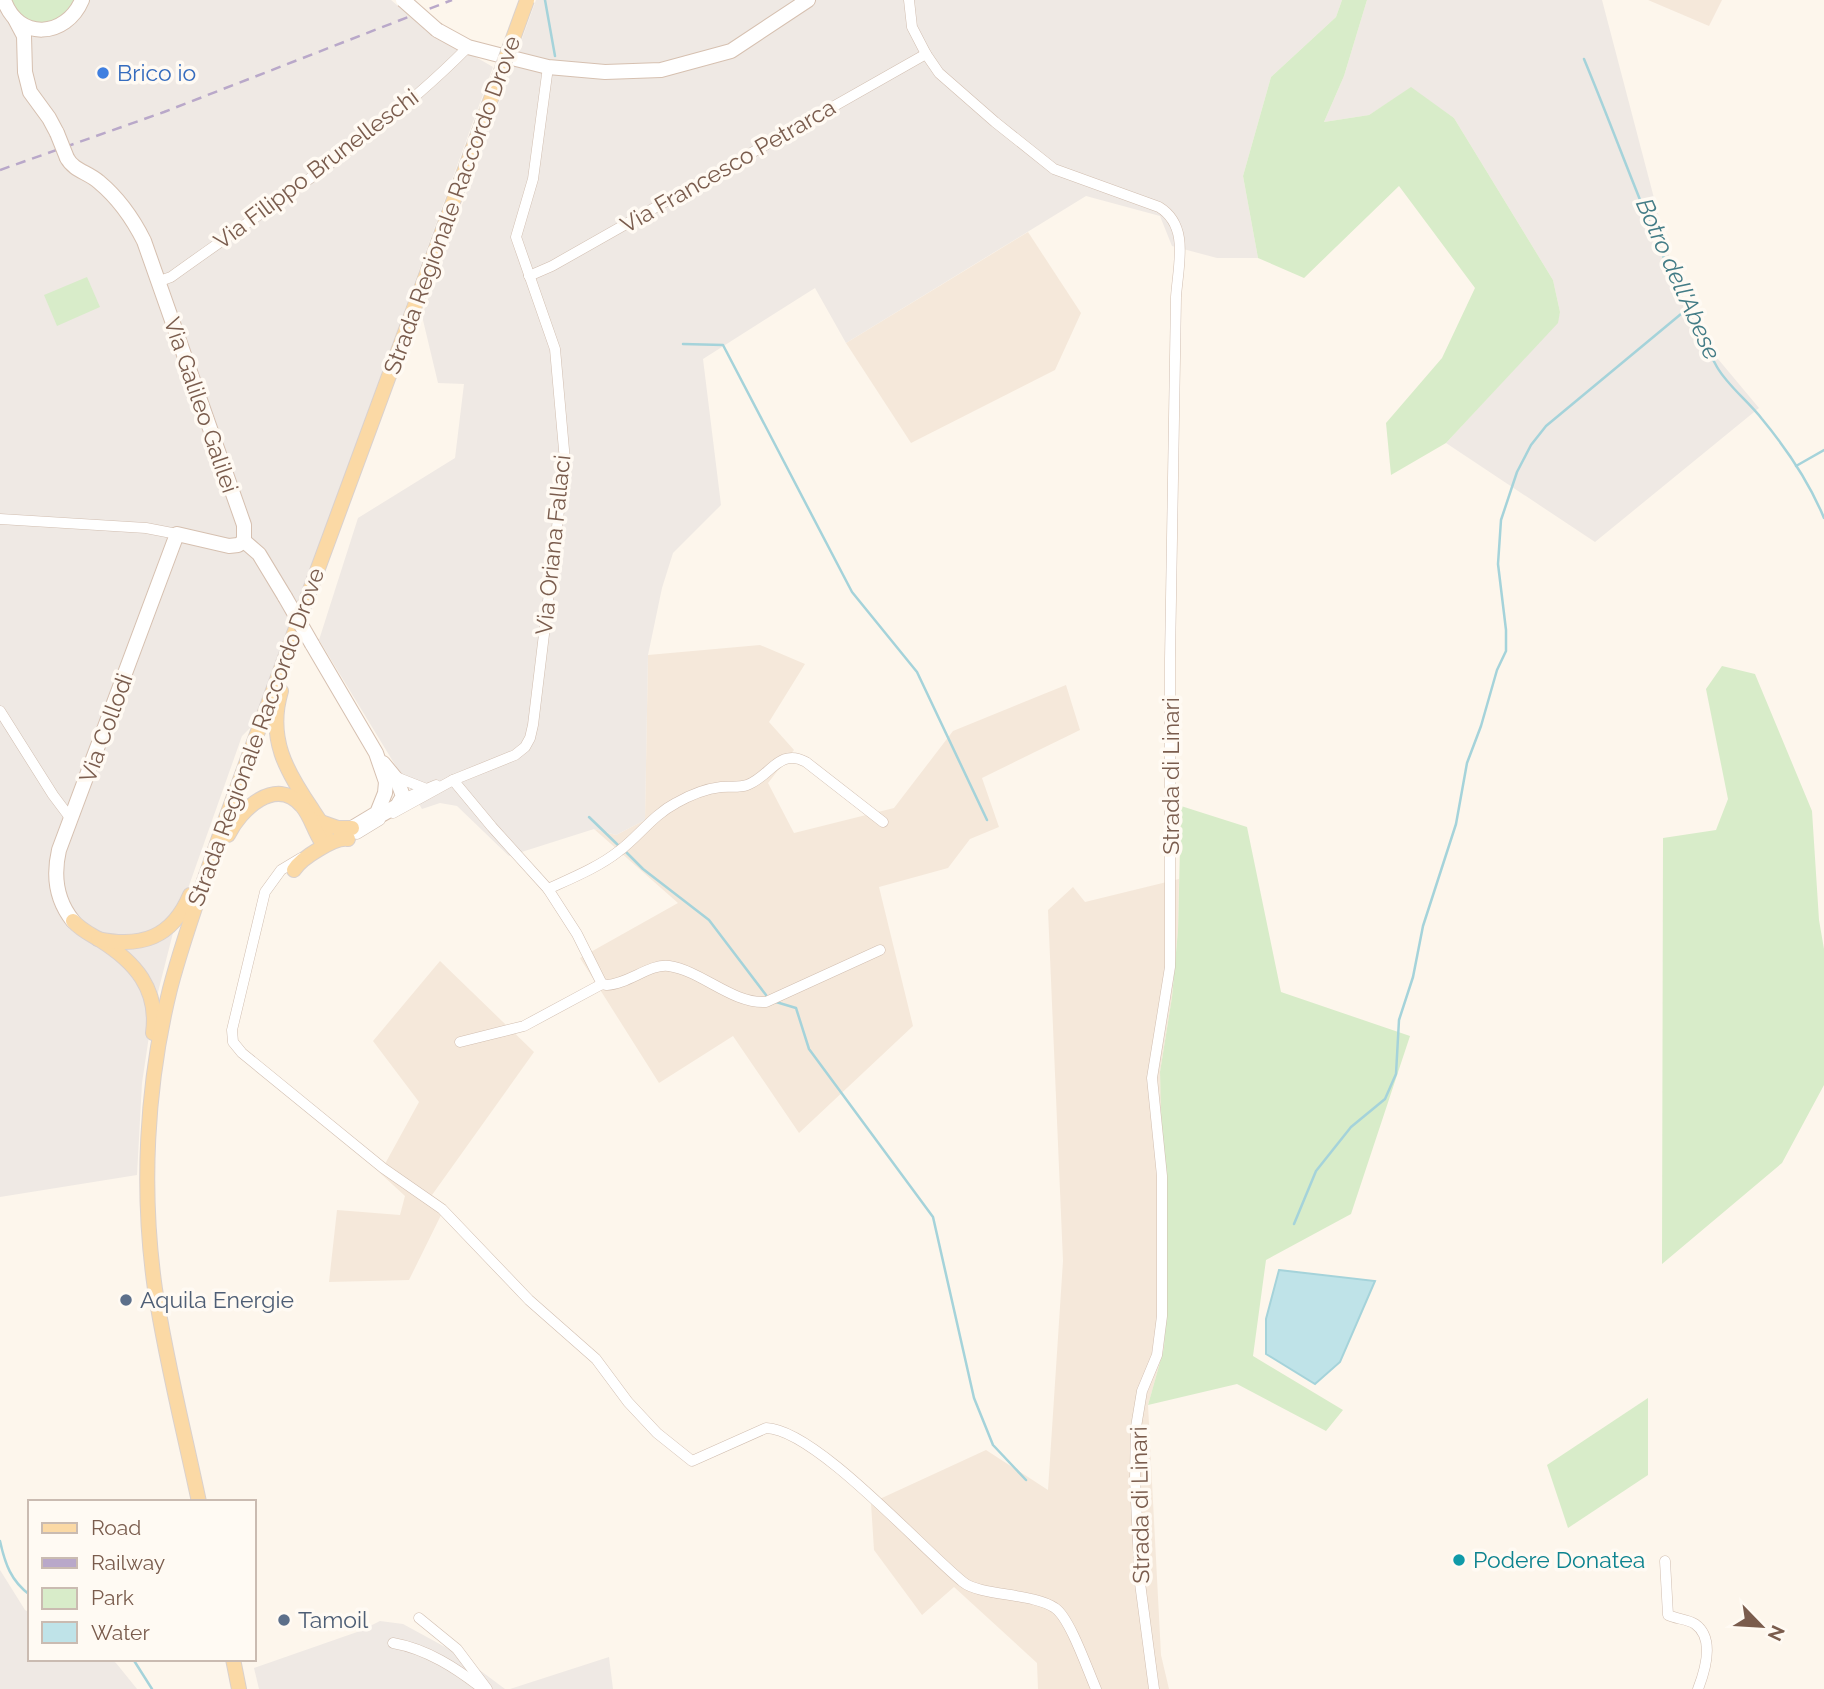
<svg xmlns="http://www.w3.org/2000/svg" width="1824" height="1689" viewBox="0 0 1824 1689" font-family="Raleway,sans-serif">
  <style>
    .residential { fill: #f5e8da }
    .industrial { fill: #efe9e4 }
    .green { fill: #d8ecc9 }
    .water { fill: #bfe3e8; stroke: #a5d3da; stroke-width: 2 }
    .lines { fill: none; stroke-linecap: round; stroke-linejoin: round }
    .stream { stroke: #a5d3da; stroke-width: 2.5 }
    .street-casing { stroke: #d1beb0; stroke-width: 11 }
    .secondary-casing { stroke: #d6c0b0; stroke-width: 16 }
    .primary-casing { stroke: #dad1cd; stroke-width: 16 }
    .street { stroke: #fff; stroke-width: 10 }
    .secondary { stroke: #fff; stroke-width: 14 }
    .primary { stroke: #fbd9a5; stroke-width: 14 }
    .rail { stroke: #b9a8c9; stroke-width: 2.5; stroke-dasharray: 10 7; stroke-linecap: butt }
    .secondary-bridge-casing { stroke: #d6c0b0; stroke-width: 16; stroke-linecap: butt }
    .primary-bridge-casing { stroke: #dad1cd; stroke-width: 16; stroke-linecap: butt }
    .secondary-bridge { stroke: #fff; stroke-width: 14 }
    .primary-bridge { stroke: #fbd9a5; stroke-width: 14 }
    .shop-dot { fill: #3f7fe0; stroke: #fffaf3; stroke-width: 2.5 }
    .service-dot { fill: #5c6f8a; stroke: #fffaf3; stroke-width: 2.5 }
    .culture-dot { fill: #0f9aa8; stroke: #fffaf3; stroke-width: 2.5 }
    .labels { text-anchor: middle; stroke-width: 7; stroke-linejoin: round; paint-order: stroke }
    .shop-label { font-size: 23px; fill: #366cbe; stroke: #fffaf3; text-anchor: start }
    .street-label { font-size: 23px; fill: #7a5c4d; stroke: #fffaf3 }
    .service-label { font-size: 23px; fill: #4e5e75; stroke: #fffaf3; text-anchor: start }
    .culture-label { font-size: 23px; fill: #0d838f; stroke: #fffaf3; text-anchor: start }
    .water-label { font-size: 24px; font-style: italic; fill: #437c86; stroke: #fffaf3 }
  </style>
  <rect width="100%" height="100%" fill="#fdf6ec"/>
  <!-- residential -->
  <g class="residential">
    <path d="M1648 0H1722L1709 26Z"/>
    <path d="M1028 232 1081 313 1055 370 911 443 846 343Z"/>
    <path d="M760 645 805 664 769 722 794 750 768 783 794 833 894 808 953 731 1066 685 1080 730 982 778 999 827 970 839 948 868 879 887 913 1026 799 1133 733 1036 659 1083 580 958 678 903 594 829 616 835 645 820 648 655Z"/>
    <path d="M1179 879 1178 930 1172 997 1160 1072 1166 1214V1296L1164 1348 1148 1405 1161 1655 1169 1689H1038L1037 1663 954 1587 922 1615 874 1550 871 1503 986 1450 1048 1490 1063 1261 1048 910 1073 887 1085 902Z"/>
    <path d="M440 961 534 1052 432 1195 446 1205 409 1280 329 1282 337 1210 400 1215 405 1196 380 1173 419 1102 373 1041Z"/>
  </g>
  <!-- industrial -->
  <g class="industrial">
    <path d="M0 0H391L422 26 493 67 254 724 242 736 175 925 157 996 149 1036 142 1083 137 1175 0 1197Z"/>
    <path d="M536 0H1342L1336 17 1271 77 1243 176 1258 258H1217L1172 246 1160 216 1086 196 846 343 815 288 703 359 721 505 673 553 662 588 648 655 645 820 616 835 594 829 509 856 457 806 440 803 422 809 319 640 358 518 455 458 464 384 438 383 422 316Z"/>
    <path d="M1367 0H1602L1680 297 1718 359 1759 408 1595 542 1446 443 1557 323 1560 312 1553 280 1454 118 1411 88 1369 115 1324 122 1344 76Z"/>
    <path d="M0 1570 25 1610 30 1613V1659H110L116 1663 137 1689H0Z"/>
    <path d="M380 1621 403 1624 458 1654 505 1689H259L254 1668 360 1631Z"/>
    <path d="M609 1657 613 1689H510Z"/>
  </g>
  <!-- green -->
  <g class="green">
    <path d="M11 0H76C73 4 70 11 67 15 65 16 59 19 56 20 36 28 19 21 11 0Z"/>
    <path d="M1342 0H1367L1344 76 1324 122 1369 115 1411 87 1454 118 1553 280 1560 312 1558 323 1446 443 1391 475 1386 423 1442 358 1475 288 1399 186 1304 278 1258 258 1243 176 1271 77 1336 17Z"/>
    <path d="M87 277 100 307 57 326 44 295Z"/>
    <path d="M1722 666 1755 674 1812 811 1819 920 1824 949V1085L1782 1163 1662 1264 1663 838 1716 830 1728 799 1706 689Z"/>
    <path d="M1181 806 1247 827 1281 992 1410 1036 1351 1214 1266 1260 1253 1356 1343 1410 1326 1431 1237 1384 1148 1405 1164 1348 1166 1296 1160 1072 1172 997 1178 930Z"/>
    <path d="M1648 1398V1475L1568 1528 1547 1465Z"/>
  </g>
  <!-- water -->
  <path class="water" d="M1279 1270 1375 1281 1340 1362 1315 1384 1266 1354V1319Z"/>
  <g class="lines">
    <!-- stream -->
    <g class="stream">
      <path d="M545 0 555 56"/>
      <path d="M1584 59C1627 162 1662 269 1717 367 1728 386 1748 401 1762 419 1786 448 1810 484 1824 518"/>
      <path d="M683 344 723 345 852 592 917 672 987 820"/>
      <path d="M1796 466 1824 450"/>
      <path d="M589 817 620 847"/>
      <path d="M625 851 643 869 709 920 766 995"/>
      <path d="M776 1002 796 1008 809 1049 933 1217 974 1398 993 1445 1026 1480"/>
      <path d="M1294 1224 1316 1171 1351 1127 1385 1099 1396 1074 1399 1020 1413 977 1423 926 1456 824 1467 763 1481 726 1497 670 1506 651V630L1498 564 1501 520 1517 472 1531 445 1546 426 1687 309"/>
      <path d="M0 1541C5 1564 11 1581 30 1595"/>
      <path d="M133 1659 152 1689"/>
    </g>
    <!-- street casing -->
    <g class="street-casing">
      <g id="street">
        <path d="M909 0 912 27 926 54 939 73 995 122 1054 169 1159 207C1190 226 1178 265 1176 297L1170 659V967L1152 1078 1162 1176V1316L1157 1355 1142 1391 1136 1427 1135 1479 1140 1583 1154 1689"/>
        <path d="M529 276 552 266 926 54"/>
        <path d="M157 282 171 277C272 204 380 136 468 47"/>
        <path d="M0 519 146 528 177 534"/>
        <path d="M0 711 53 795 71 819"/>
        <path d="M396 777 424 788"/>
        <path d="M453 780 492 827 548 889C572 878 599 867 619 851 639 836 653 815 676 803 690 795 704 789 721 787 729 786 739 788 747 785 770 777 779 747 806 762L883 822"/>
        <path d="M398 801 436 785"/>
        <path d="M393 813 453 780 515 755 525 747 530 738 533 725 565 461 555 349 516 237 533 179 548 67"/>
        <path d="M357 834 380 820"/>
        <path d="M301 858 281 870 265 892 232 1030 233 1042 242 1053 383 1168 442 1209 529 1300 596 1359 628 1402 657 1433 692 1461 766 1428C815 1429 921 1548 963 1582 980 1596 1034 1593 1055 1608 1070 1618 1088 1671 1096 1689"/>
        <path d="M548 889 577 934 602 984 607 985C628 984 651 963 669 966 702 971 732 1004 766 1002L880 950"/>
        <path d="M460 1042 524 1026 602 984"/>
        <path d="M1665 1561 1668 1615C1676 1619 1688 1619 1695 1624 1715 1638 1705 1671 1698 1689"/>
        <path d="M419 1618 457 1649 487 1689"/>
        <path d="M393 1643C427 1649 456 1668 483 1689"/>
      </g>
    </g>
    <!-- secondary casing -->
    <g class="secondary-casing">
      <g id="secondary">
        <path d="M4 0C18 41 66 38 82 0"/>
        <path d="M15 19 24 36 25 72 30 92 49 118 57 133"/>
        <path d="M437 30 468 47 499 55"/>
        <path d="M516 59 548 67 605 72 661 70 731 51 808 0"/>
        <path d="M67 158C74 171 88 172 99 182 117 197 133 219 144 241L244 525V541"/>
        <path d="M244 541 259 554 285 597"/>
        <path d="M312 644 376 753 386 782 385 793 377 813 352 828"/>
        <path d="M374 819 397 806 403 796 397 780 383 763"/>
        <path d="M73 921C56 900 53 876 59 850L177 534 229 546 238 545 244 541"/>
      </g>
    </g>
    <!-- primary casing -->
    <g class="primary-casing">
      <g id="primary">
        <path d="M281 691C267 738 286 771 312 809 319 821 328 829 326 843"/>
        <path d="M321 822 338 828H352"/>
        <path d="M228 835C240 810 276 775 302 806 310 815 314 830 321 841L326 843"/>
        <path d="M294 870C301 858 335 837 348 839"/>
        <path d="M73 921C81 930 90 934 100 940 135 962 159 989 153 1033"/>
        <path d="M98 939C141 948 172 938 190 895"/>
        <path d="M199 1502C184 1431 166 1361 155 1289 141 1191 146 1086 170 989 184 935 204 882 222 829L495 88"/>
        <path d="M233 1659 239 1689"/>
      </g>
    </g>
    <!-- street -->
    <use href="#street" class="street"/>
    <!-- secondary -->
    <use href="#secondary" class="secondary"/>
    <!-- primary -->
    <use href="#primary" class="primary"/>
    <!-- rail -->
    <path class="rail" d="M0 170 164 112 452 0"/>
    <!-- secondary-bridge casing -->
    <g class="secondary-bridge-casing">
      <g id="secondary-bridge">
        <path d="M403 0 437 30"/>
        <path d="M57 133 67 158"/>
        <path d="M285 597 312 644"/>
      </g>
    </g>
    <!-- primary-bridge casing -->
    <g class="primary-bridge-casing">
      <path id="primary-bridge" d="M495 88 527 0"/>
    </g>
    <!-- secondary-bridge -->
    <use href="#secondary-bridge" class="secondary-bridge"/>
    <!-- primary-bridge -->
    <use href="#primary-bridge" class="primary-bridge"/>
  </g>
  <!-- markers -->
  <circle class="shop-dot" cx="103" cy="73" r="7"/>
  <g class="service-dot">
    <circle cx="126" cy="1300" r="7"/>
    <circle cx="284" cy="1620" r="7"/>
  </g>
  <circle class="culture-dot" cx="1459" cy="1560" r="7"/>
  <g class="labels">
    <!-- shop labels -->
    <g class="shop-label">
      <text x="117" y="81">Brico io</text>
    </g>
    <!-- street labels -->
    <g class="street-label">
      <text transform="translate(728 166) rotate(-30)" y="8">Via Francesco Petrarca</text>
      <text transform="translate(316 169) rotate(-37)" y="8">Via Filippo Brunelleschi</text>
      <text transform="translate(452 205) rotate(-70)" y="8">Strada Regionale Raccordo Drove</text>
      <text transform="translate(201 405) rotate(71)" y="8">Via Galileo Galilei</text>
      <text transform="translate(553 545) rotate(-84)" y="8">Via Oriana Fallaci</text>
      <text transform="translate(106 728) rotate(-70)" y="8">Via Collodi</text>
      <text transform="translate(256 737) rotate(-70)" y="8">Strada Regionale Raccordo Drove</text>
      <text transform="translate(1171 776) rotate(-90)" y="8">Strada di Linari</text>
      <text transform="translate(1140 1505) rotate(-91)" y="8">Strada di Linari</text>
    </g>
    <!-- service labels -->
    <g class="service-label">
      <text x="140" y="1308">Aquila Energie</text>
      <text x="298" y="1628">Tamoil</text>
    </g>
    <!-- culture labels -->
    <g class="culture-label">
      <text x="1473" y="1568">Podere Donatea</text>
    </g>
    <!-- water labels -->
    <g class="water-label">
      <text transform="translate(1678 279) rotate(66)" y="8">Botro dell'Abese</text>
    </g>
  </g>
  <!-- legend -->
  <rect x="28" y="1500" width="228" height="161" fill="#fffaf3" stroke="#cabbb1" stroke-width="2"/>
  <rect x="42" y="1523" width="35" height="10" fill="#fbd9a5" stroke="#cabbb1" stroke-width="2"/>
  <text x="91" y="1535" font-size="21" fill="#7a5c4d">Road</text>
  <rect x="42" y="1558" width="35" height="10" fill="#b9a8c9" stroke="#cabbb1" stroke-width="2"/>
  <text x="91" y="1570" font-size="21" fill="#7a5c4d">Railway</text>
  <rect x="42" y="1588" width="35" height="21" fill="#d8ecc9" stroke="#cabbb1" stroke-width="2"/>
  <text x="91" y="1605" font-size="21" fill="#7a5c4d">Park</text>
  <rect x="42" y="1622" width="35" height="21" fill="#bfe3e8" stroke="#cabbb1" stroke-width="2"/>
  <text x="91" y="1640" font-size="21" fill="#7a5c4d">Water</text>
  <!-- north arrow -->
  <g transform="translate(1761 1626) rotate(115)" stroke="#fffaf3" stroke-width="5" paint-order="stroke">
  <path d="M0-5L12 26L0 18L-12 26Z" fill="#7a5c4d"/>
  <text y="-10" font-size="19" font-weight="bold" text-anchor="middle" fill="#7a5c4d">N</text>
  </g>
</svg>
